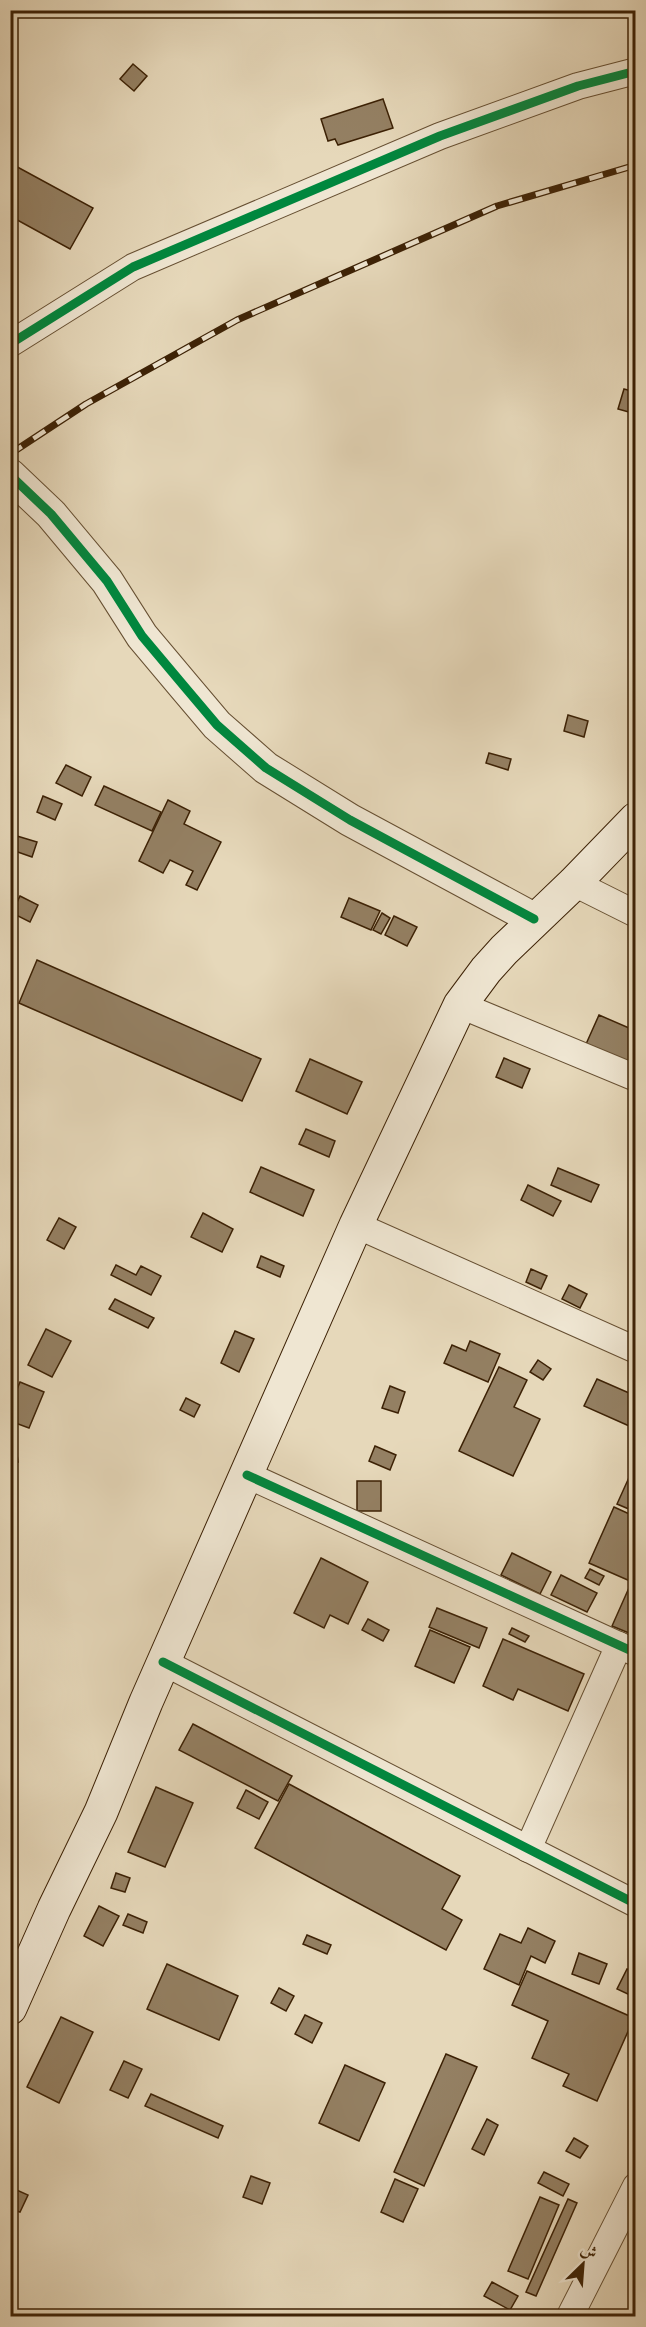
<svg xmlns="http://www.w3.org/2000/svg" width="646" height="2327" viewBox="0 0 646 2327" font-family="'Libre Caslon Text',Amiri,serif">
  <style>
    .building { fill: #948063; stroke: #3c2105; stroke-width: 1.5 }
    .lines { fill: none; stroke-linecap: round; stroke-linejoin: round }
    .minor-casing { stroke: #664f32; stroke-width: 28 }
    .tertiary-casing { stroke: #664f32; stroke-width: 34 }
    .secondary-casing { stroke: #3c2105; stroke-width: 35 }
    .minor { stroke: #efe6d2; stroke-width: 26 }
    .tertiary { stroke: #efe6d2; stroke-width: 32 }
    .secondary { stroke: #efe6d2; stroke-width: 33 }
    .rail-casing { stroke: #3c2105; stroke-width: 7 }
    .rail { stroke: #efe6d2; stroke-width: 4.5; stroke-dasharray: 14; stroke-linecap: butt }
    .cycleway-casing { stroke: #efe6d2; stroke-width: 13 }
    .cycleway { stroke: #00873e; stroke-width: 9 }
  </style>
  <rect width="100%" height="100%" fill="#e6d8ba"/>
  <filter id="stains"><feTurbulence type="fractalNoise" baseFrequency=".00333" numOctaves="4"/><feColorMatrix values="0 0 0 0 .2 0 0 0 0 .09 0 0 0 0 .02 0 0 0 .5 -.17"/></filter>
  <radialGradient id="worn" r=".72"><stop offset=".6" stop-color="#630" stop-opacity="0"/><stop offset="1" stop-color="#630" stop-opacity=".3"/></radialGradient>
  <!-- building -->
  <g class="building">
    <path d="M133 64 147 76 134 91 120 79Z"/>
    <path d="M383 99 393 128 338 145 335 139 328 141 321 119Z"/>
    <path d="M10 163 93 208 70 249 10 216Z"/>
    <path d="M624 389 636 392V414L618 409Z"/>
    <path d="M568 715 588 721 584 737 564 731Z"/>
    <path d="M489 753 511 759 508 770 486 763Z"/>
    <path d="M66 765 91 777 82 796 56 783Z"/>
    <path d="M104 786 161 812 152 831 95 805Z"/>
    <path d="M43 796 62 804 55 820 37 812Z"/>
    <path d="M168 800 190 811 184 824 221 842 197 890 186 885 193 871 170 860 163 873 139 861Z"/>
    <path d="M17 836 37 842 32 857 12 850Z"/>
    <path d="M20 896 38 905 30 922 12 913Z"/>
    <path d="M349 898 380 911 371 930 341 917Z"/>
    <path d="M382 913 390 918 381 934 373 930Z"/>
    <path d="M394 916 417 927 407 946 385 935Z"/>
    <path d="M37 960 261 1059 242 1101 19 1003Z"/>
    <path d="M599 1015 636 1031V1075L582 1053Z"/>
    <path d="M504 1058 530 1069 522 1088 496 1077Z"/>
    <path d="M310 1059 362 1082 347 1114 296 1091Z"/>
    <path d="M306 1129 335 1141 329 1157 299 1144Z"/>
    <path d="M261 1167 314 1190 303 1216 250 1192Z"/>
    <path d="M558 1168 599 1185 591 1202 551 1185Z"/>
    <path d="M528 1185 561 1201 553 1216 521 1200Z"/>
    <path d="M203 1213 233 1229 222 1252 191 1237Z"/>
    <path d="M59 1218 76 1227 64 1249 47 1240Z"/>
    <path d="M261 1256 284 1266 280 1277 257 1267Z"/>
    <path d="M116 1265 136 1275 141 1266 161 1276 151 1295 111 1275Z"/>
    <path d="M531 1269 547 1276 541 1289 526 1282Z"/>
    <path d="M569 1285 587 1294 580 1308 562 1299Z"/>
    <path d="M115 1299 154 1318 148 1328 109 1309Z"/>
    <path d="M46 1329 71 1341 52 1377 28 1365Z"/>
    <path d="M235 1331 254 1339 239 1372 221 1363Z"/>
    <path d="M470 1341 500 1354 488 1382 444 1363 452 1345 466 1351Z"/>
    <path d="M538 1360 551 1369 543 1380 530 1372Z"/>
    <path d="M499 1367 527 1380 514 1407 540 1419 513 1476 459 1451Z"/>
    <path d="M597 1379 636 1396V1429L584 1406Z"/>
    <path d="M20 1382 44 1392 29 1428 10 1421V1406Z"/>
    <path d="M390 1386 405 1392 398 1413 382 1408Z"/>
    <path d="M186 1398 200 1405 194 1417 180 1410Z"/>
    <path d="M10 1438H15L18 1462 10 1463Z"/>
    <path d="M375 1446 396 1455 390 1470 369 1461Z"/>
    <path d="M636 1462V1512L617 1504Z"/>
    <rect x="357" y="1481" width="24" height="30"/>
    <path d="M614 1507 636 1517V1569L630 1581 589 1563Z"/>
    <path d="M512 1553 551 1572 540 1594 501 1575Z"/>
    <path d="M321 1558 368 1582 348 1624 330 1615 324 1628 294 1613Z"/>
    <path d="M590 1569 604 1576 599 1585 585 1578Z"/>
    <path d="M636 1572V1618L629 1633 612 1626Z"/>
    <path d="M561 1575 597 1593 587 1612 551 1595Z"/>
    <path d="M437 1608 487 1628 479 1648 429 1627Z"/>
    <path d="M368 1619 389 1630 383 1641 362 1630Z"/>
    <path d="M512 1628 529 1636 525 1642 509 1634Z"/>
    <path d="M430 1630 470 1647 454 1683 415 1666Z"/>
    <path d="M503 1639 584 1674 568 1711 518 1689 513 1700 483 1686Z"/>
    <path d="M193 1724 292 1776 278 1801 179 1750Z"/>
    <path d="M289 1784 460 1876 442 1909 462 1920 446 1950 255 1848Z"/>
    <path d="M156 1787 193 1803 165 1867 128 1852Z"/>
    <path d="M246 1790 268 1802 259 1819 237 1808Z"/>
    <path d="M116 1873 130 1878 125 1892 111 1888Z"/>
    <path d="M99 1906 119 1916 103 1946 84 1936Z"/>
    <path d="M128 1914 147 1922 143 1933 123 1925Z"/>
    <path d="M528 1928 555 1941 545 1963 531 1956 519 1985 484 1969 500 1934 521 1943Z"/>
    <path d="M307 1935 331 1945 327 1954 303 1944Z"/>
    <path d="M579 1953 607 1964 599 1984 572 1974Z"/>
    <path d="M167 1964 238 1996 219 2040 147 2009Z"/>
    <path d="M627 1969 636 1973V1984L630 1995 617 1989Z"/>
    <path d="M527 1971 634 2018 597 2101 563 2086 569 2074 532 2058 548 2021 512 2005Z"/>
    <path d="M279 1988 294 1996 286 2011 271 2003Z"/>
    <path d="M305 2015 322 2023 312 2043 295 2034Z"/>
    <path d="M61 2017 93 2032 59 2103 27 2087Z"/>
    <path d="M446 2054 477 2067 424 2186 394 2172Z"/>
    <path d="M124 2061 142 2069 128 2098 110 2090Z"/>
    <path d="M345 2065 385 2083 359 2141 319 2123Z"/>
    <path d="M151 2094 223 2126 218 2138 145 2106Z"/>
    <path d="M487 2119 498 2125 484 2155 472 2149Z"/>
    <path d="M574 2138 588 2146 580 2158 566 2151Z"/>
    <path d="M544 2172 569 2184 563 2196 538 2183Z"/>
    <path d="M251 2176 270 2183 262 2204 243 2197Z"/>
    <path d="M395 2179 418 2189 403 2222 381 2212Z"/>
    <path d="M10 2187 28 2195 20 2212 10 2209Z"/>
    <path d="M540 2197 559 2205 528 2279 508 2271Z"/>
    <path d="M568 2199 577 2203 536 2296 526 2292Z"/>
    <path d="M492 2282 518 2296 510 2310 484 2296Z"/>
  </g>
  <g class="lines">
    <!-- minor casing -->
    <g class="minor-casing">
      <g id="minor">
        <path d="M10 344 133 267 440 136 578 86 636 71"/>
        <path d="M574 883 636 914"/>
        <path d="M460 1005 636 1078"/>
        <path d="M356 1225 636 1350"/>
        <path d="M247 1475 636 1653"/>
        <path d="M163 1662 636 1904"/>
        <path d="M528 1849 619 1645"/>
        <path d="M570 2316 636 2186"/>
      </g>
    </g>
    <!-- tertiary casing -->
    <g class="tertiary-casing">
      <path id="tertiary" d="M10 475 51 514 107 581 142 636 184 686 217 725 266 768 350 820 534 919"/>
    </g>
    <!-- secondary casing -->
    <g class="secondary-casing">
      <path id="secondary" d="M10 2008 54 1909 101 1812 146 1702 356 1225 460 1005 486 970 504 950 574 883 636 819"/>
    </g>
    <!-- minor -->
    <use href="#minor" class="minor"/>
    <!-- tertiary -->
    <use href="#tertiary" class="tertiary"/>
    <!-- secondary -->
    <use href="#secondary" class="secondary"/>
    <!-- rail casing -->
    <g class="rail-casing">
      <path id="rail" d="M10 454 86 404 237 320 497 206 636 165"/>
    </g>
    <!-- rail -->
    <use href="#rail" class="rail"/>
    <!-- cycleway casing -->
    <g class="cycleway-casing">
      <g id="cycleway">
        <path d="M10 344 133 267 440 136 578 86 636 71"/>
        <path d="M10 475 51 514 107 581 142 636 184 686 217 725 266 768 350 820 534 919"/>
        <path d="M247 1475 636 1653"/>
        <path d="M163 1662 636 1904"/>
      </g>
    </g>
    <!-- cycleway -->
    <use href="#cycleway" class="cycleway"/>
  </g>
  <!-- margin -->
  <rect width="646" height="2327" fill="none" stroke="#e6d8ba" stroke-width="36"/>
  <rect x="12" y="12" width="622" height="2303" fill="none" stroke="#3c2105" stroke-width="3"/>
  <rect x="18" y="18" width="610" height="2291" fill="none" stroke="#3c2105" stroke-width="1.5"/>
  <!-- north arrow -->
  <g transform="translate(583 2264) rotate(25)" stroke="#efe6d2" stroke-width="4.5" paint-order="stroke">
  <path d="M0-4.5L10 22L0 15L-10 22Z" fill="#3c2105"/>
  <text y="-9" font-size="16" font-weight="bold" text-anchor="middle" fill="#3c2105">ش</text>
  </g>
  <rect width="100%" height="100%" filter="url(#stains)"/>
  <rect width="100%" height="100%" fill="url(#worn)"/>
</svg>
